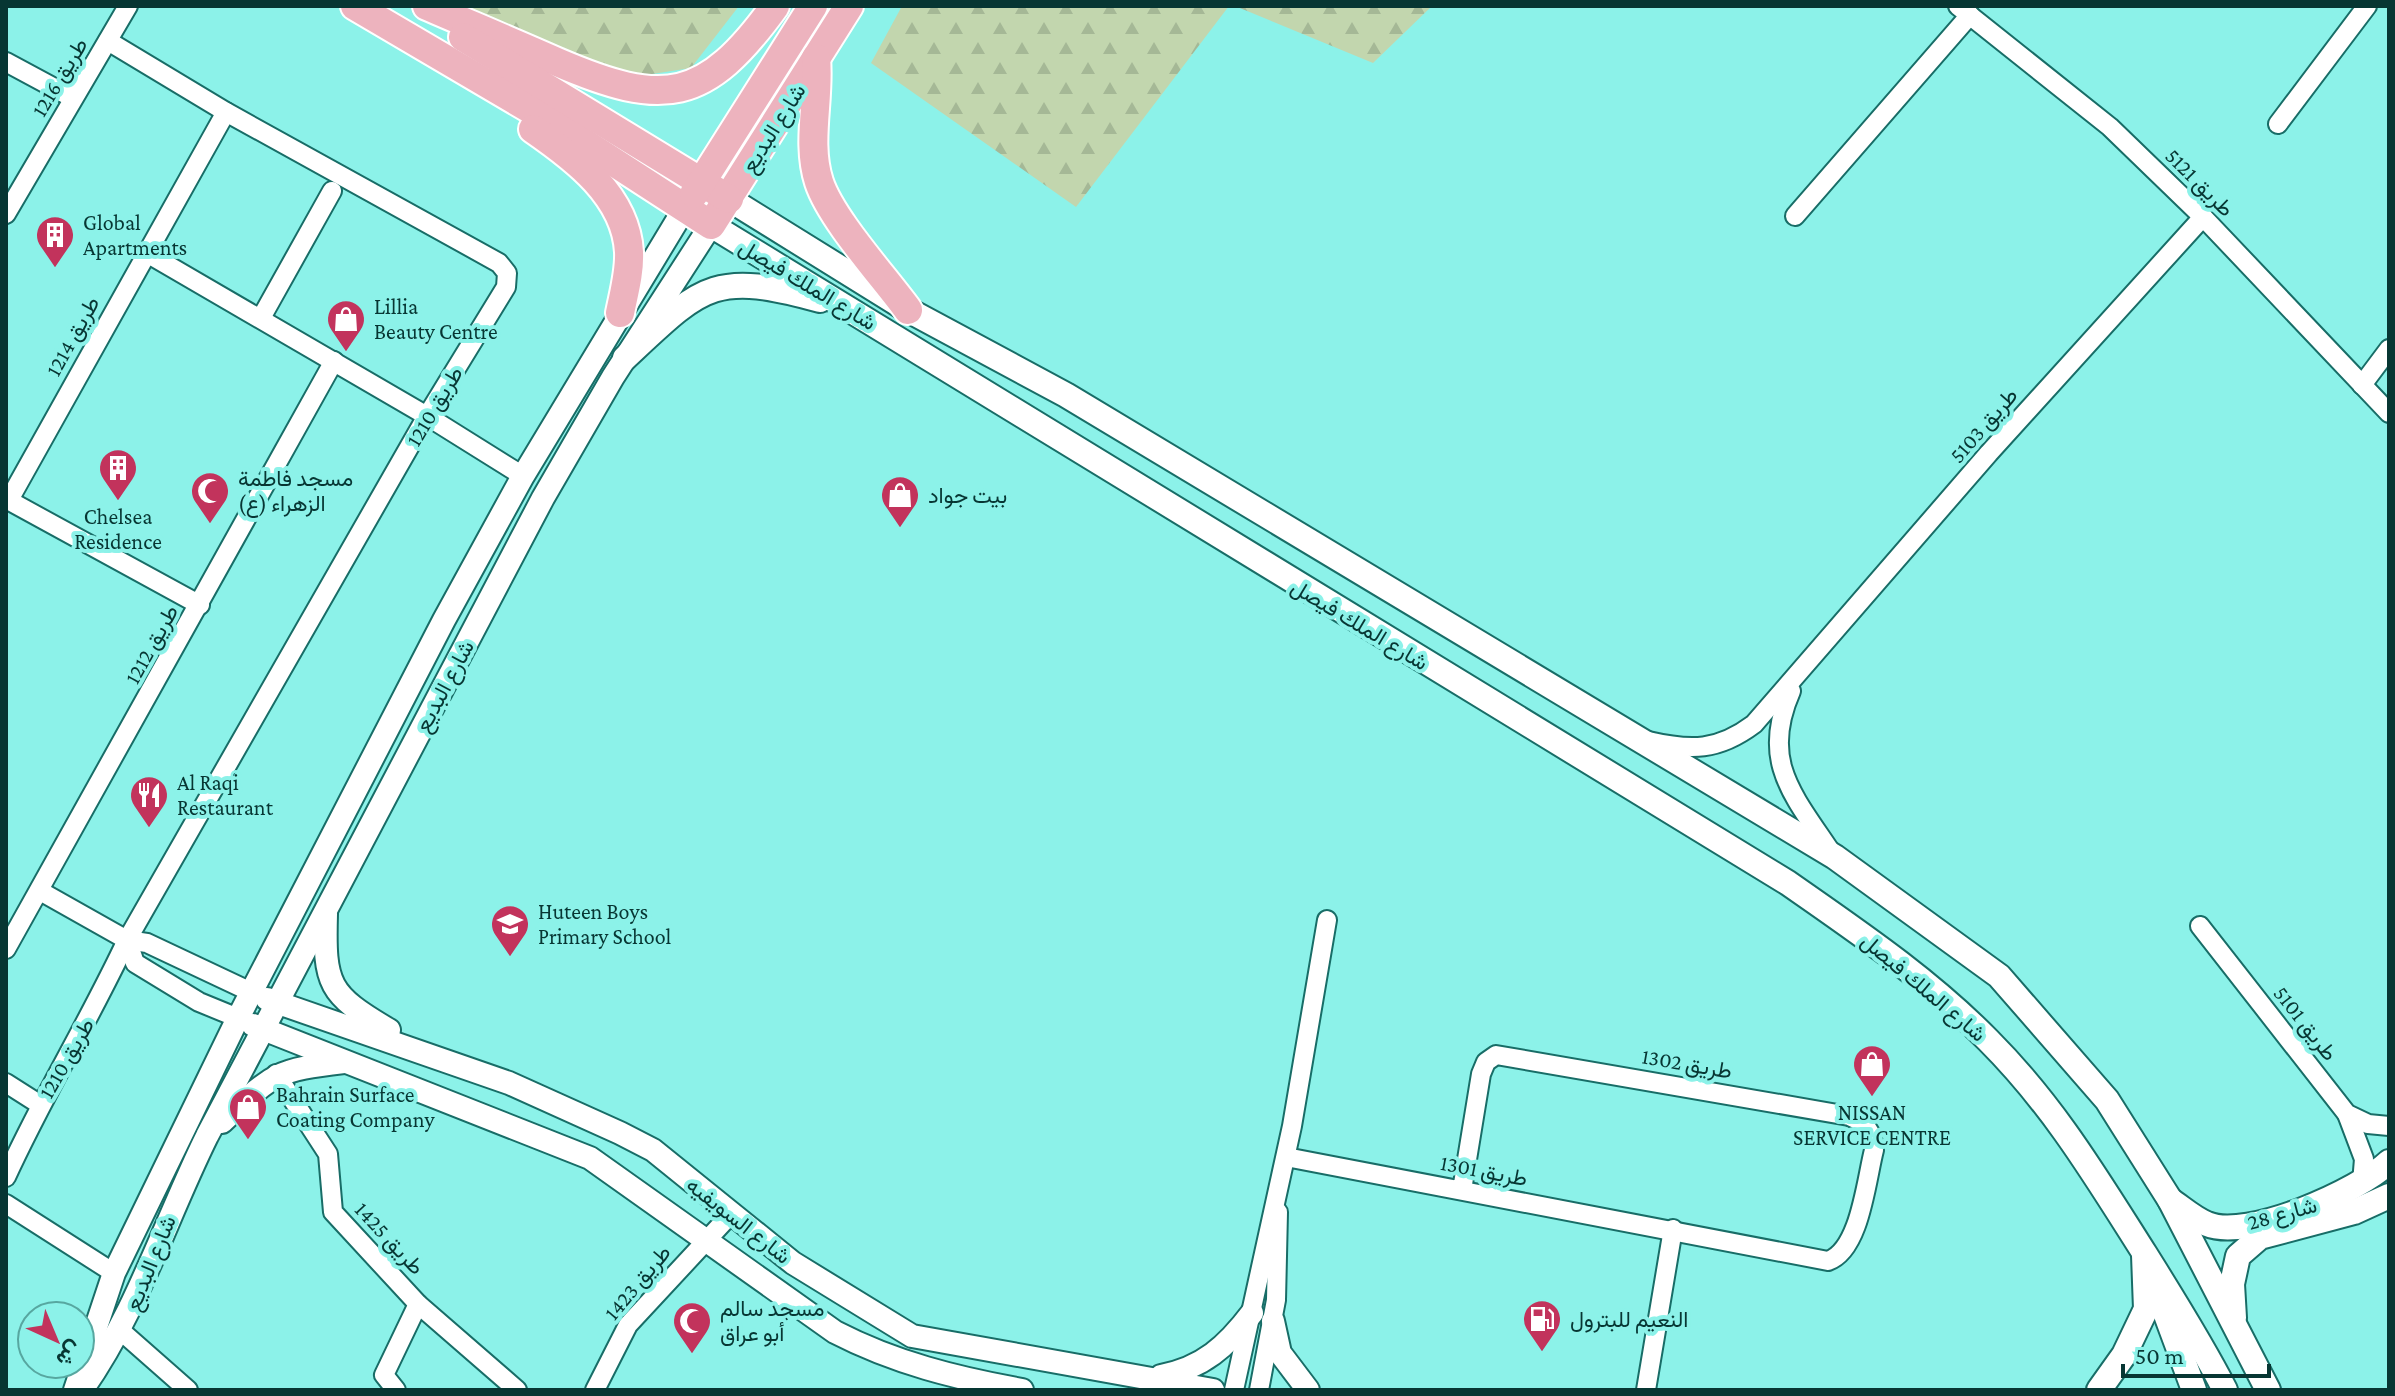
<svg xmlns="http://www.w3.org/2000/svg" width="2395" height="1396" viewBox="0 0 2395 1396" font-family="'Crimson Pro',Vazirmatn,serif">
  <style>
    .forest { fill: url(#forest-firs) }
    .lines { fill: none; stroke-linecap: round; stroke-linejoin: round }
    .minor-casing { stroke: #186d67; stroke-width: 22 }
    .tertiary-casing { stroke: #186d67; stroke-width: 26 }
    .secondary-casing { stroke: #186d67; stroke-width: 28 }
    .primary-casing { stroke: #fff; stroke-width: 32 }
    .minor { stroke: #fff; stroke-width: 18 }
    .tertiary { stroke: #fff; stroke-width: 22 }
    .secondary { stroke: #fff; stroke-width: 24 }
    .primary { stroke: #edb3be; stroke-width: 28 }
    .labels { text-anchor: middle; stroke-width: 8; stroke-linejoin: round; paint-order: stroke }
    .street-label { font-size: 22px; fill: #073633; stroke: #8cf2e9 }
    .poi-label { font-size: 22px; fill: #073633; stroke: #8cf2e9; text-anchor: start }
  </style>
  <defs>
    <pattern id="forest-firs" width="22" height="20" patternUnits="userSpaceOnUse" patternTransform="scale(2)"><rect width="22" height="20" fill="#c2d6ae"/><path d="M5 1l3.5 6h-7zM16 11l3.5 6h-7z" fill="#a5b896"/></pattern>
  </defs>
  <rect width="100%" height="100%" fill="#8cf2e9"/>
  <!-- forest -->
  <g class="forest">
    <path d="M462 6H739L691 68 633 77Z"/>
    <path d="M902 6H1229L1076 207 871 63Z"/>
    <path d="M1235 6H1432L1373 63Z"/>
  </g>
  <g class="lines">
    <!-- minor casing -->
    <g class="minor-casing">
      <g id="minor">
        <path d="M1958 6 2110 127 2203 217 2389 413"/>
        <path d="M6 62 73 98"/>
        <path d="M2278 124 2367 6"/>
        <path d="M6 214 128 6"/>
        <path d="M1795 216 1970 15"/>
        <path d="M145 252 427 416 523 476"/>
        <path d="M261 318 332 191"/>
        <path d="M2362 385 2389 349"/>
        <path d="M6 499 200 605"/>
        <path d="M9 500 226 112"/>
        <path d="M1791 691C1760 761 1793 795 1831 852"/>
        <path d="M1648 741C1691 751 1718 751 1754 724L1989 453 2203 217"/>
        <path d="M40 891 127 940 147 943 251 992"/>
        <path d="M2200 926 2347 1114 2368 1124 2389 1126"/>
        <path d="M127 940 135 963 199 1002 238 1018"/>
        <path d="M6 949 334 361"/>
        <path d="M276 1074 328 1154 333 1212 418 1304 517 1390"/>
        <path d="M6 1083 39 1104"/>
        <path d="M2347 1114 2364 1159 2362 1183"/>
        <path d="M1286 1157 1828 1261C1860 1250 1866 1181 1874 1150 1873 1132 1866 1123 1849 1116L1496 1055 1486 1062 1481 1074 1462 1190"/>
        <path d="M6 1177C43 1096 89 1021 127 940L427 416 506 287 507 273 499 263 226 112 108 41"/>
        <path d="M6 1204 114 1273"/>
        <path d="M121 1331 188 1390"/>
        <path d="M396 1390 384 1375 418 1304"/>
        <path d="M595 1390 628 1325 731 1214"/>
        <path d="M1234 1390 1292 1126 1327 920"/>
        <path d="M1259 1390 1276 1300 1278 1212"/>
        <path d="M1646 1390 1673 1229"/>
      </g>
    </g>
    <!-- tertiary casing -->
    <g class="tertiary-casing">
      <g id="tertiary">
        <path d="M326 914C324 985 328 994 389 1030"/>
        <path d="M267 999 509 1083 620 1133 653 1150 793 1263 912 1336 1213 1390"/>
        <path d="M253 1025 590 1158 835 1332C895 1363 956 1378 1022 1390"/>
        <path d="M222 1122C273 1074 275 1070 344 1062"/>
        <path d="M1273 1321 1280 1353 1308 1390"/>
        <path d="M1161 1376C1203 1368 1227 1346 1252 1313"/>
        <path d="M75 1390 114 1273 238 1018 444 620 523 476 686 206"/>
        <path d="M82 1390C137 1312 165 1221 207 1136L543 498 613 377 711 225"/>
      </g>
    </g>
    <!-- secondary casing -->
    <g class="secondary-casing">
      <g id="secondary">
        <path d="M729 199 908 310 1066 395 1835 857 1999 976 2107 1100 2170 1200 2268 1390"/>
        <path d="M711 225 1788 883C1858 932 1928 979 1988 1040 2054 1106 2096 1177 2145 1254 2173 1299 2201 1343 2225 1390"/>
        <path d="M625 358C702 286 713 270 820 300"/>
        <path d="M2170 1200C2182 1208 2194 1219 2207 1224 2247 1241 2359 1191 2389 1162"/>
        <path d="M2155 1285 2194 1390"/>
        <path d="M2234 1318 2232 1284 2238 1256 2260 1237 2354 1212 2389 1196"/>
        <path d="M2099 1390 2124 1355 2146 1309 2144 1255"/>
      </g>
    </g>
    <!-- primary casing -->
    <g class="primary-casing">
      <g id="primary">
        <path d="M355 6 549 120 711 225 849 6"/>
        <path d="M427 6C471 25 514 43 557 62 664 108 705 103 775 6"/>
        <path d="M463 37 729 199"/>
        <path d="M816 58C820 99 806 142 819 182 831 219 884 277 908 310"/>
        <path d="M533 129C575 158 626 196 629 252 630 272 624 293 620 313"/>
        <path d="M694 194 813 6"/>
      </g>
    </g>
    <!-- minor -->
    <use href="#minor" class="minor"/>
    <!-- tertiary -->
    <use href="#tertiary" class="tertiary"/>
    <!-- secondary -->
    <use href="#secondary" class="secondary"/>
    <!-- primary -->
    <use href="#primary" class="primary"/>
  </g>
  <!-- icons -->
  <defs>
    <g id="building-pin" transform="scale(2)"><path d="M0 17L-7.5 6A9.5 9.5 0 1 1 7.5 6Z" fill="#c2335c" stroke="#8cf2e9"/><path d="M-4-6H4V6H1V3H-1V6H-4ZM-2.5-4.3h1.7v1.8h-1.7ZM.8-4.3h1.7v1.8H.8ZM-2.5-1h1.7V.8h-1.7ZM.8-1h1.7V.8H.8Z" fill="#fff"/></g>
    <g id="shop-pin" transform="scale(2)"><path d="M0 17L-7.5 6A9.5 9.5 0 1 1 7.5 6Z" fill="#c2335c" stroke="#8cf2e9"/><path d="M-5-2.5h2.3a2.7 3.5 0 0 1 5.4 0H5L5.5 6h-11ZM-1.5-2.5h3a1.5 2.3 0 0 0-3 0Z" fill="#fff"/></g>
    <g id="mosque-pin" transform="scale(2)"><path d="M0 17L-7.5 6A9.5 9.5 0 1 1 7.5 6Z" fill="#c2335c" stroke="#8cf2e9"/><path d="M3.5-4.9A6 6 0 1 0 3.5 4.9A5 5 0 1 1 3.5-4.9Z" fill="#fff"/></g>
    <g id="restaurant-pin" transform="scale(2)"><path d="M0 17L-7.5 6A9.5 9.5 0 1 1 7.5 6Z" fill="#c2335c" stroke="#8cf2e9"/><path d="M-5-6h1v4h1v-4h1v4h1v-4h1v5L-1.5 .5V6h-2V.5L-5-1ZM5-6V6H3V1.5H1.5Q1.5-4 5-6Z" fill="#fff"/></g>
    <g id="school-pin" transform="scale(2)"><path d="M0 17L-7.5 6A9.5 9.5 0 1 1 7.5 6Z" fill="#c2335c" stroke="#8cf2e9"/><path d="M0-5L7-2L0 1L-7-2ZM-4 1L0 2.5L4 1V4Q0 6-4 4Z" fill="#fff"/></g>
    <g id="fuel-pin" transform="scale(2)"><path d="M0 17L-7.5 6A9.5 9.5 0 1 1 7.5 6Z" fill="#c2335c" stroke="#8cf2e9"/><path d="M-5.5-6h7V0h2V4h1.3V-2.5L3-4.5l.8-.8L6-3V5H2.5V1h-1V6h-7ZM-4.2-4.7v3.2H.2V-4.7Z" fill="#fff"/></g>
  </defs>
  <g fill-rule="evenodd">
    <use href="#building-pin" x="55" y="235"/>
    <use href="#shop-pin" x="346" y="319"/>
    <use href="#building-pin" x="118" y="468"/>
    <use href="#mosque-pin" x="210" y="491"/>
    <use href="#shop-pin" x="900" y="495"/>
    <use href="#restaurant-pin" x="149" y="795"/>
    <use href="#school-pin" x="510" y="924"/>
    <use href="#shop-pin" x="1872" y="1064"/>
    <use href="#shop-pin" x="248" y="1107"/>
    <use href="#fuel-pin" x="1542" y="1319"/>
    <use href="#mosque-pin" x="692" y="1321"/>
  </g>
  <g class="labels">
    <!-- street labels -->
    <g class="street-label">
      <text transform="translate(59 77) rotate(-59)" y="8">طريق 1216</text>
      <text transform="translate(773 128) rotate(-58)" y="8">شارع البديع</text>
      <text transform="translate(2200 182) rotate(45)" y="8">طريق 5121</text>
      <text transform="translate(808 284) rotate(31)" y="8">شارع الملك فيصل</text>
      <text transform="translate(72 336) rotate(-61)" y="8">طريق 1214</text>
      <text transform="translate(434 406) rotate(-59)" y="8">طريق 1210</text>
      <text transform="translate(1983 425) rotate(-49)" y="8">طريق 5103</text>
      <text transform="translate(1360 624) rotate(31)" y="8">شارع الملك فيصل</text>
      <text transform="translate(151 644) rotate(-61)" y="8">طريق 1212</text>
      <text transform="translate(444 686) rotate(-62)" y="8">شارع البديع</text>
      <text transform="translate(1924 987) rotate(40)" y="8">شارع الملك فيصل</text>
      <text transform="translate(2306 1023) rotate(52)" y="8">طريق 5101</text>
      <text transform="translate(66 1058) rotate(-60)" y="8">طريق 1210</text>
      <text transform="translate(1687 1063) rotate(10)" y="8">طريق 1302</text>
      <text transform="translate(1484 1170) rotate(11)" y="8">طريق 1301</text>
      <text transform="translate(2282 1213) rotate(-15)" y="8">شارع 28</text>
      <text transform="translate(739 1220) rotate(38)" y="8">شارع السويفيه</text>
      <text transform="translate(390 1238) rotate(47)" y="8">طريق 1425</text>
      <text transform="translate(150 1263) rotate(-68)" y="8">شارع البديع</text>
      <text transform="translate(637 1282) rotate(-50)" y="8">طريق 1423</text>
    </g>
    <!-- poi labels -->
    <g class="poi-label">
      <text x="83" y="230">Global<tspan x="83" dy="25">Apartments</tspan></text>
      <text x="374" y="314">Lillia<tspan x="374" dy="25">Beauty Centre</tspan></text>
      <text x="238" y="486">مسجد فاطمة<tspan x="238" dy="25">الزهراء (ع)</tspan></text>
      <text x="928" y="503">بيت جواد</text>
      <text x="118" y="524" text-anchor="middle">Chelsea<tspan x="118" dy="25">Residence</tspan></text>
      <text x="177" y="790">Al Raqi<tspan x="177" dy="25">Restaurant</tspan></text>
      <text x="538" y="919">Huteen Boys<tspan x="538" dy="25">Primary School</tspan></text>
      <text x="276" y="1102">Bahrain Surface<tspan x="276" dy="25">Coating Company</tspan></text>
      <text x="1872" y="1120" text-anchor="middle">NISSAN<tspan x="1872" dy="25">SERVICE CENTRE</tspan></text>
      <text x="720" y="1316">مسجد سالم<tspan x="720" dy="25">أبو عراق</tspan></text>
      <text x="1570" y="1327">النعيم للبترول</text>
    </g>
  </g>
  <!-- border -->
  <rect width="2395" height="1396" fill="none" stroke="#073633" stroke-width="16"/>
  <!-- north arrow -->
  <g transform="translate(56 1340) rotate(136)"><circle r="38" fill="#8cf2e9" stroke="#57a7a0" stroke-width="2"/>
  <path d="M0-6L14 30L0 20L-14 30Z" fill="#c2335c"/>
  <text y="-12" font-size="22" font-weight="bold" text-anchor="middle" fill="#073633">ش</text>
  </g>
  <!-- scale -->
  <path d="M2123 1364v12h146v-12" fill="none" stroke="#073633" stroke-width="4"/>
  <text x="2135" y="1364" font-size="24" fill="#073633" stroke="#8cf2e9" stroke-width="6" paint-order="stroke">50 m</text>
</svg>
